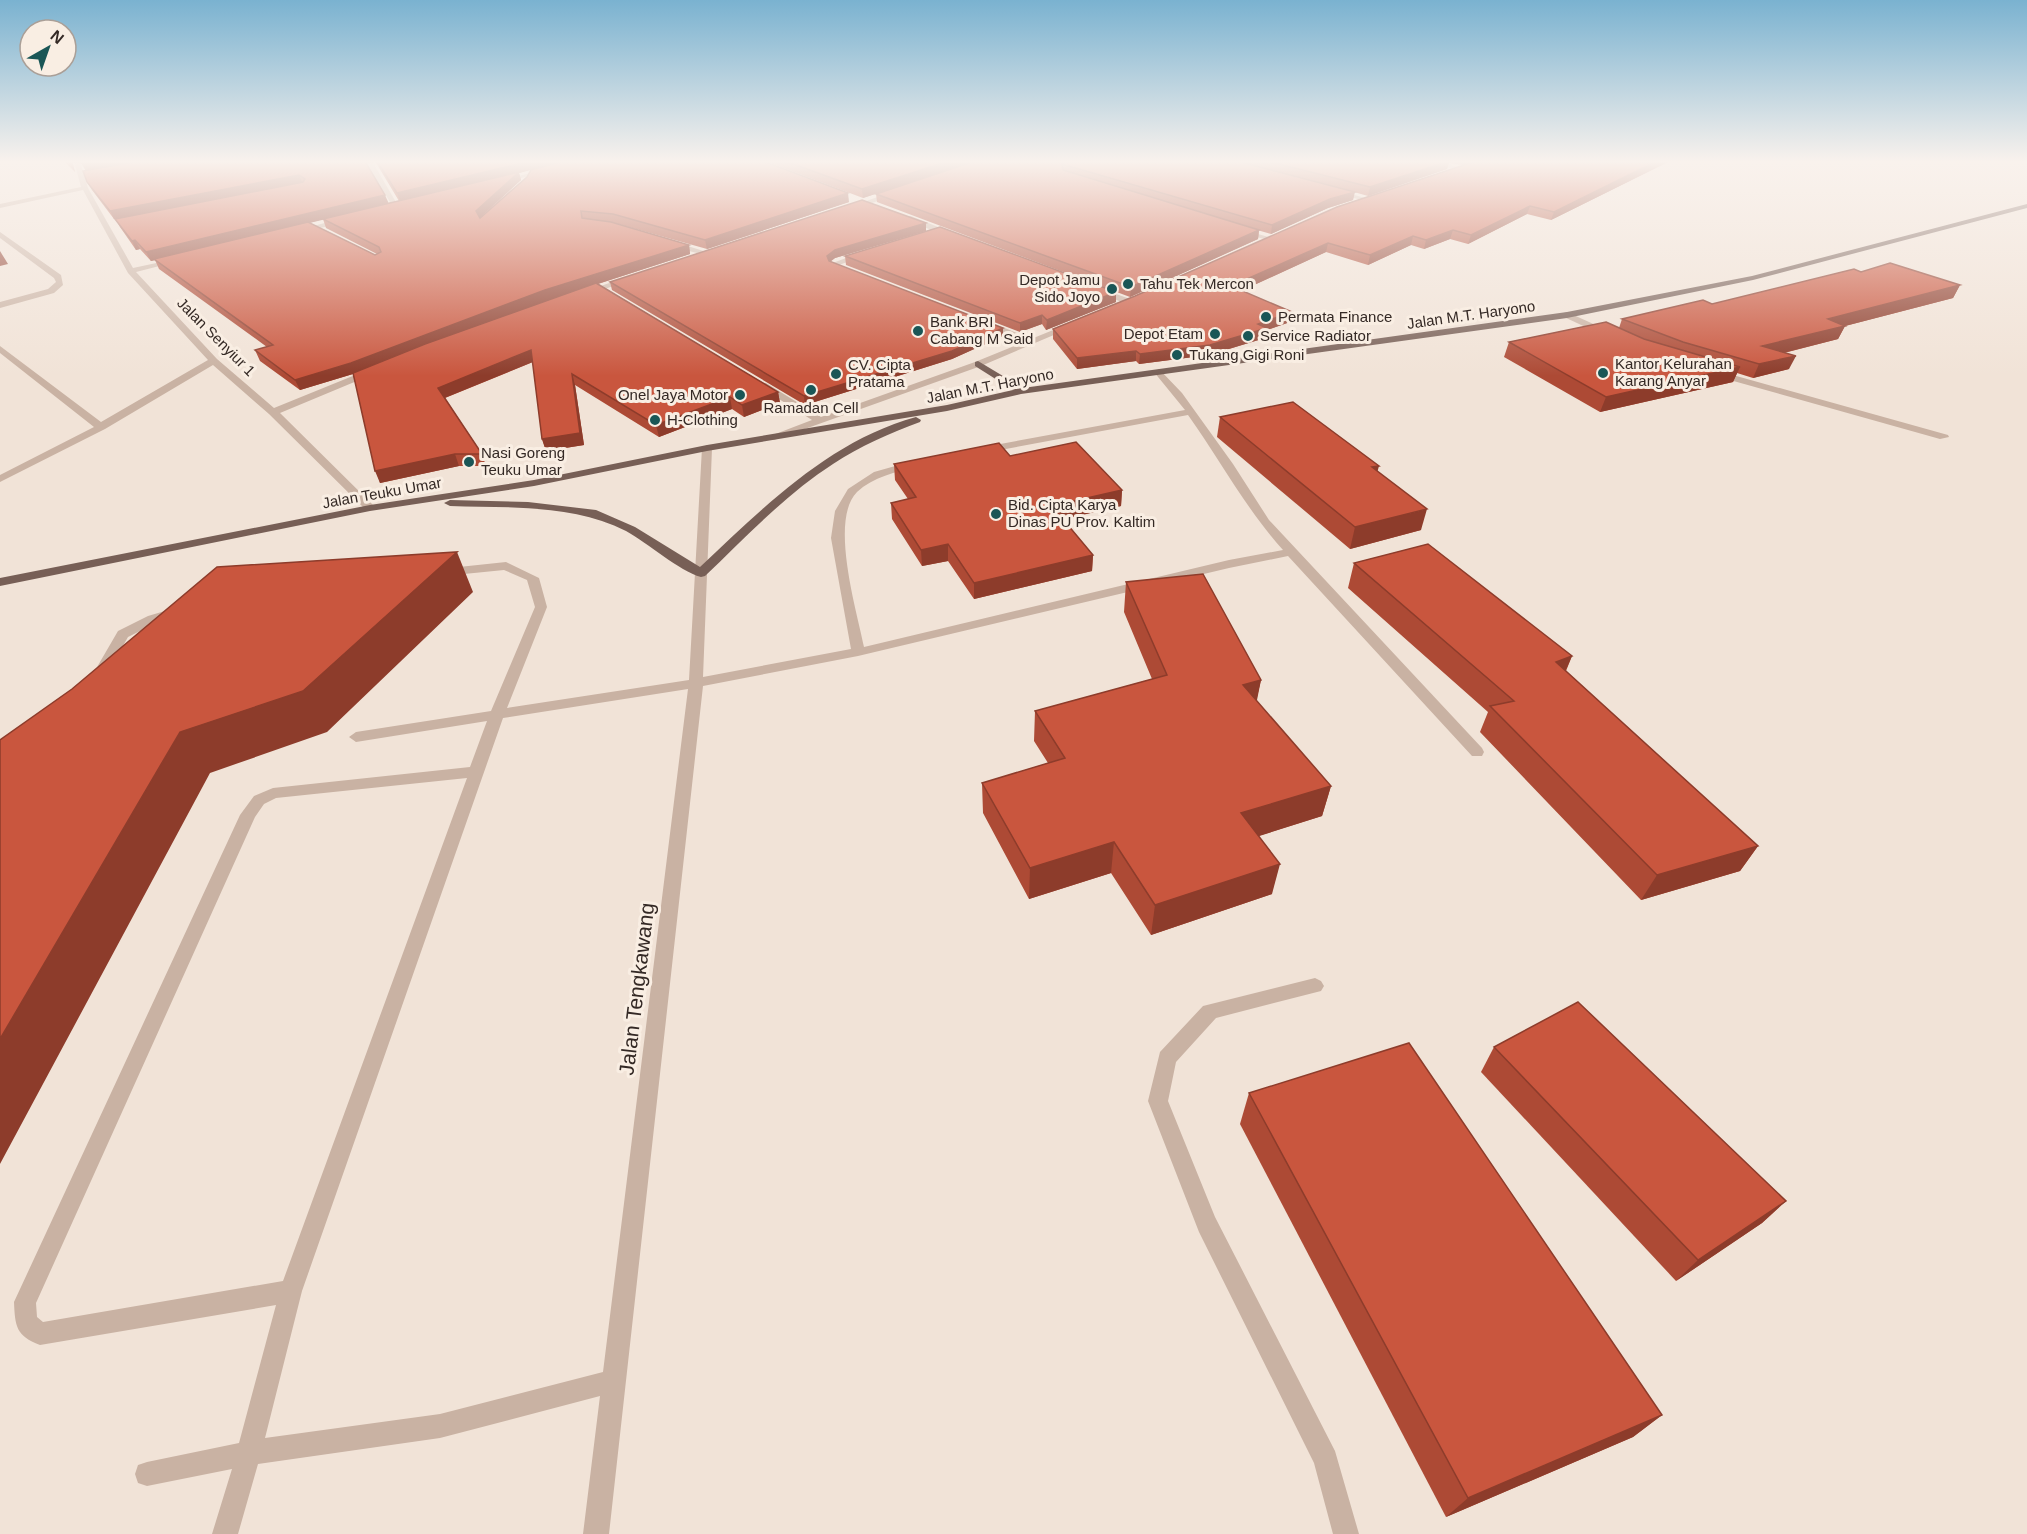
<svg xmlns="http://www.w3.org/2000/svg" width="2027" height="1534" viewBox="0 0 2027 1534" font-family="Helvetica,sans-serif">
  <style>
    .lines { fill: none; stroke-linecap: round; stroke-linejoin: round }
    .minor { fill: #c9b2a3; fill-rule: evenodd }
    .major { fill: #775f56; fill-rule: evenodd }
    .wall { fill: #ad4a35; fill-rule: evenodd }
    .shaded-wall { fill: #8d3c2b }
    .building { fill: #c9563e; stroke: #8d3c2b; stroke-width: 1.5 }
    .poi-dot { fill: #1a5656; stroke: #f9eee3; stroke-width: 2 }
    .labels { text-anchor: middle; stroke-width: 6; stroke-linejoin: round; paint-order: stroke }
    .far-poi-label { font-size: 15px; fill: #342925; stroke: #f9eee3; text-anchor: start }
    .far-street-label { font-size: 15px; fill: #342925; stroke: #f9eee3 }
    .near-street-label { font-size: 21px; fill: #342925; stroke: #f9eee3 }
  </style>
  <rect width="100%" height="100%" fill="#f1e3d7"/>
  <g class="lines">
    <!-- minor -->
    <g class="minor">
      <path d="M74 161H80L88 188 133 268 175 259 179 261 136 272 217 359 274 408 370 369H376V373L280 413 374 506V510H366L269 414 213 365 105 429 0 482V475L94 427 0 353V346L101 422 208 360 128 273 83 190 0 208V204L81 187Z"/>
      <path d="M366 161H372L400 209H394Z"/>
      <path d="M576 161H587L502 183 499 181Z"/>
      <path d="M1423 161H1435L1465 169 1462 171Z"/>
      <path d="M1332 190H1336L1369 199 1365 201 1332 192Z"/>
      <path d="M895 191 897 194 853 210 846 208Z"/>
      <path d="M905 216H911L960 236 953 238 905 220Z"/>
      <path d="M344 218 347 222 298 233 294 231Z"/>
      <path d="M1237 228 1272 238 1268 240 1237 232Z"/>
      <path d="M0 232 61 275 63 285 54 293 0 308V302L48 289 56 282 54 278 0 238Z"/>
      <path d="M669 242H675L713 254 709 256 669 246Z"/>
      <path d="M862 252 869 254 839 265 853 271V275L837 272 830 264Z"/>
      <path d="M627 277 634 279 587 295 580 293Z"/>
      <path d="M1099 288 1133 300 1134 302 1127 304 1096 292 1095 290Z"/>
      <path d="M1567 312 1611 332 1612 334 1605 336 1564 317V313Z"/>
      <path d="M982 321H988L1031 339 1068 324 1075 326 981 366 774 440 765 438 812 420 760 387V383H766L821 417 975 362 1024 342 982 325Z"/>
      <path d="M1159 369 1182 393 1233 464 1269 520 1482 748 1484 752 1482 756H1472L1288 556 1229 568 858 656 703 686 609 1534H583L600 1396 440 1438 258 1464 238 1534H212L232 1469 147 1486 138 1483 135 1474 138 1465 147 1462 239 1443 276 1305 40 1345C16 1336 15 1326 14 1302L240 815 254 796 273 788 470 767 487 721 356 742 349 737 356 732 491 711 535 607 527 580 504 570 444 576 440 575V569L506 562 539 578 547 607 507 708 689 680 702 448 707 445 712 448 703 677 851 649 831 538 835 511 848 489 874 472 913 461 917 462V466C896 472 873 477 857 492 829 520 857 611 864 647L1229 560 1283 550C1246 509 1220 460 1188 415L984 453 979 450 984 447 1185 410 1154 372ZM688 689 603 1372 440 1414 265 1438 302 1291 503 718ZM467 778 283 1281 43 1322 37 1317 36 1303 255 817 264 804 276 798Z"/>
      <path d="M1715 370 1948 435 1949 437 1940 439 1712 375 1710 373Z"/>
      <path d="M175 608 180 609 181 612 180 615 158 622 128 637 105 677H95L93 674 118 631 148 616Z"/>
      <path d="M1315 978 1321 981 1324 986 1321 991 1216 1018 1176 1062 1168 1101 1215 1217 1335 1451 1359 1534H1333L1314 1463 1199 1232 1148 1101 1160 1052 1203 1006Z"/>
    </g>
    <!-- major -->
    <g class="major">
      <path d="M2027 204V208L1753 280 1567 318 1021 394 947 411 707 451 534 486 370 511 0 586V578L370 505 534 480 707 445 947 405 1013 390 975 366V362L978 361 1023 388 1567 312 1752 276Z"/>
      <path d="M916 417 921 420 920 422C890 433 860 446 833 464 785 495 746 537 705 576L701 577C679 571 648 543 626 531 573 504 509 508 450 506L444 503 450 500 528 502 596 510 635 527 700 567C764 507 829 441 916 417Z"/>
    </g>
  </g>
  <!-- wall -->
  <g class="wall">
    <path d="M64 161H72L75 172Z"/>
    <path d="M365 161 388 203 399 201 375 161H763L849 202 707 249 611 222 689 245 690 254 598 284 778 392 780 403 744 417 732 409 659 437 575 385 584 445 546 451 542 439 533 362 445 398 482 454 486 466H459L380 483 353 374 300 390 260 361 255 350 267 347 159 269 155 260 151 261 140 249 136 250 120 227 116 219H114L92 190 87 182ZM536 168 527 177 480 218 521 180 519 173ZM323 219 326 228 377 254 375 255 309 223Z"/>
    <path d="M765 161H1670L1551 220 1527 214 1468 244 1450 239 1424 249 1411 245 1368 265 1326 252 1241 291 1292 312 1290 322 1267 330 1265 338 1209 355 1139 364 1136 361 1077 369 1053 339V329L1472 163 1462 165 1449 163 1447 169 1368 196 1354 192 1353 200 1328 208 1271 234 1240 225 1259 230 1258 239 1130 297 877 202 876 194 969 163 863 198Z"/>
    <path d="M926 223V231L835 258 830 262 1003 328V336L952 359 805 405 612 290 610 282Z"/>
    <path d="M845 256 1116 302 1046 330 1042 324 1020 332 846 265Z"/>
    <path d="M1861 272 1960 285 1953 298 1845 326 1838 339 1784 353 1789 369 1753 378 1737 373 1733 382 1600 412 1504 357 1509 342 1619 328 1622 319 1712 304Z"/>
    <path d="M1220 417 1377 471 1421 530 1350 549 1217 437Z"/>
    <path d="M1010 456 1122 490 1121 506 1063 519 1093 555 1092 571 974 599 948 561 922 566 892 519 891 503 908 499 895 480 894 464Z"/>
    <path d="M1354 563 1572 656 1566 671 1758 846 1740 871 1641 900 1480 732 1488 712 1348 588Z"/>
    <path d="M1126 582 1261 680 1256 701 1331 786 1322 816 1258 836 1272 894 1151 935 1111 873 1029 899 983 813 982 783 1048 763 1034 741 1035 711 1152 679 1124 612Z"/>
    <path d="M1494 1047 1786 1201 1762 1223 1676 1281 1481 1072Z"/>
    <path d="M1249 1093 1662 1415 1633 1437 1446 1517 1240 1124Z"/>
  </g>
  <!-- shaded-wall -->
  <g class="shaded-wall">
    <path d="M69 161H72L75 172 70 164Z"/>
    <path d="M95 161H147L86 171 81 163Z"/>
    <path d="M531 161H566L519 173 521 180 478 219 400 201 397 193Z"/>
    <path d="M949 161H975L863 198 862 189Z"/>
    <path d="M1449 161 1447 169 1368 196 1370 187Z"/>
    <path d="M1463 161H1478L1462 165Z"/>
    <path d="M1657 161H1670L1551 220 1554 212Z"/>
    <path d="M299 175 303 184 114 219 110 211Z"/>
    <path d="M1355 192 1353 200 1328 208 1271 234 1272 225 1330 199Z"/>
    <path d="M848 193 849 202 707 249 705 240Z"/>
    <path d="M385 195 389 204 151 261 146 252Z"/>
    <path d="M1530 206 1527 214 1468 244 1471 235Z"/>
    <path d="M926 223V231L835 258 828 263 827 256 835 250Z"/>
    <path d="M1259 230 1258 239 1130 297 1131 287Z"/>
    <path d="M1453 230 1450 239 1424 249 1426 240Z"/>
    <path d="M1413 236 1411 245 1368 265 1370 255Z"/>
    <path d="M135 240 140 249 136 250 132 241Z"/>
    <path d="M1328 243 1326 252 1230 296 1231 286Z"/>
    <path d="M689 245 690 254 548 300 356 373 300 390 295 380 545 290Z"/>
    <path d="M0 251 8 264 0 266Z"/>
    <path d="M1960 285 1953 298 1845 326 1838 339 1755 360 1762 346 1828 319Z"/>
    <path d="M1116 292V302L1046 330 1047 320Z"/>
    <path d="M1292 312 1290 322 1267 330 1265 338 1209 355 1139 364 1140 354 1258 324Z"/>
    <path d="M1042 315V324L1020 332V323Z"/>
    <path d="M1003 328V336L952 359 805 405 804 396Z"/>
    <path d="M531 350 535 361 442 399 438 388Z"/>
    <path d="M1136 351V361L1077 369V358Z"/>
    <path d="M1796 356 1789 369 1753 378 1759 364Z"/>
    <path d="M1740 367 1733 382 1600 412 1606 397Z"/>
    <path d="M572 374 575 385 584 445 546 451 542 439Z"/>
    <path d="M778 392 780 403 744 417 742 405Z"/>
    <path d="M730 397 732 409 659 437 656 425Z"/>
    <path d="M455 454 459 466 380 483 375 471Z"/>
    <path d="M1379 466 1373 487 1372 467Z"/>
    <path d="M1122 490 1121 506 1052 522V506Z"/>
    <path d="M1427 509 1421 530 1350 549 1355 527Z"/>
    <path d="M948 544V561L922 566 921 550Z"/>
    <path d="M457 552 473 592 327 732 210 773 0 1164V1039L180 732Z"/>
    <path d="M1093 555 1092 571 974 599V583Z"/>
    <path d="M1572 656 1561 681 1556 662Z"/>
    <path d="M1261 680 1255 710 1243 685Z"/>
    <path d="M1331 786 1322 816 1234 844 1241 813Z"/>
    <path d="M1114 842 1111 873 1029 899 1030 868Z"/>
    <path d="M1758 846 1740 871 1641 900 1657 875Z"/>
    <path d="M1280 864 1272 894 1151 935 1155 905Z"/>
    <path d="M1786 1201 1762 1223 1676 1281 1698 1260Z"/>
    <path d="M1662 1415 1633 1437 1446 1517 1468 1498Z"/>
  </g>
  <!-- building -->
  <g class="building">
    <path d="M80 161H95L81 163Z"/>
    <path d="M139 161H365L385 195 146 252 135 240 132 241 115 219 303 182 305 179 299 175 110 211 87 182 83 171Z"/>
    <path d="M377 161H531L397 193Z"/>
    <path d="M563 161H763L848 193 705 240 613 214 581 211 582 218 611 222 689 245 545 290 351 363 295 380 255 350 273 345 154 259 308 222 375 255 381 252 379 247 323 219 519 172 476 211 480 218 527 177 531 170Z"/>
    <path d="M785 161H949L862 189Z"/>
    <path d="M975 161H1237L1355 192 1330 199 1272 225 1062 164 1063 170 1259 230 1131 287 876 194Z"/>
    <path d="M1267 161H1449L1370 187Z"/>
    <path d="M1476 161H1657L1554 212 1530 206 1471 235 1453 230 1426 240 1413 236 1370 255 1328 243 1231 286 1292 312 1258 324 1267 328 1210 345 1140 354 1136 351 1077 358 1053 329 1135 296 1337 207Z"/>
    <path d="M862 200 926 223 835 250 827 256 829 261 1003 328 952 351 804 396 610 282Z"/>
    <path d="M940 227 1116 292 1047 320 1042 315 1020 323 845 256Z"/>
    <path d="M1890 263 1960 285 1828 319 1845 326 1762 346 1796 356 1759 364 1683 342 1622 319 1703 300 1712 304 1854 269 1861 272Z"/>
    <path d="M596 283 778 392 742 405 730 397 656 425 572 374 580 433 542 439 531 350 438 388 482 454H455L375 471 353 373 425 344Z"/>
    <path d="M1606 322 1644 339 1740 367 1606 397 1509 342Z"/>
    <path d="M1293 402 1379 466 1372 467 1427 509 1355 527 1220 417Z"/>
    <path d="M1076 442 1122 490 1052 506 1093 555 974 583 948 544 921 550 891 503 916 497 894 464 999 443 1010 456Z"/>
    <path d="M1428 544 1572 656 1556 662 1758 846 1657 875 1490 706 1514 701 1354 563Z"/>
    <path d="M457 552 303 691 180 732 0 1039V740L72 689 217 567Z"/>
    <path d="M1203 574 1261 680 1243 685 1331 786 1241 813 1280 864 1155 905 1114 842 1030 868 982 783 1065 758 1035 711 1167 675 1126 582Z"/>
    <path d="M1578 1002 1786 1201 1698 1260 1494 1047Z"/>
    <path d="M1409 1043 1662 1415 1468 1498 1249 1093Z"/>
  </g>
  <!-- sky -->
  <linearGradient id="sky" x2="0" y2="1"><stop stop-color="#7ab2d0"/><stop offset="0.43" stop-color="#f9f2ed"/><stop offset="1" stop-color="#f9f2ed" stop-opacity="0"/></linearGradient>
  <rect width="2027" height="376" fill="url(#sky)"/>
  <!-- markers -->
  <g class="poi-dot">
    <circle cx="1128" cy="284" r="6"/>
    <circle cx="1112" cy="289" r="6"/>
    <circle cx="1266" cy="317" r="6"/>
    <circle cx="918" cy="331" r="6"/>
    <circle cx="1215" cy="334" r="6"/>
    <circle cx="1248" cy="336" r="6"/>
    <circle cx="1177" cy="355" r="6"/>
    <circle cx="1603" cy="373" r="6"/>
    <circle cx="836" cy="374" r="6"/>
    <circle cx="811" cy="390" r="6"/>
    <circle cx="740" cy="395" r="6"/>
    <circle cx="655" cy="420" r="6"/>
    <circle cx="469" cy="462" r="6"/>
    <circle cx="996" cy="514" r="6"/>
  </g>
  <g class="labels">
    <!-- far-poi labels -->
    <g class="far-poi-label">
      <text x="1100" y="285" text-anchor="end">Depot Jamu<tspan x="1100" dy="17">Sido Joyo</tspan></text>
      <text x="1140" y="289">Tahu Tek Mercon</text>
      <text x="1278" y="322">Permata Finance</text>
      <text x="930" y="327">Bank BRI<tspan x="930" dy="17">Cabang M Said</tspan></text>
      <text x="1203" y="339" text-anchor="end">Depot Etam</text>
      <text x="1260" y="341">Service Radiator</text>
      <text x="1189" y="360">Tukang Gigi Roni</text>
      <text x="1615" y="369">Kantor Kelurahan<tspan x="1615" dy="17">Karang Anyar</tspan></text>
      <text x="848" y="370">CV. Cipta<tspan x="848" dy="17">Pratama</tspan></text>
      <text x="728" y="400" text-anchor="end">Onel Jaya Motor</text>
      <text x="811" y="413" text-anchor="middle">Ramadan Cell</text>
      <text x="667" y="425">H-Clothing</text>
      <text x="481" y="458">Nasi Goreng<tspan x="481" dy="17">Teuku Umar</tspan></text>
      <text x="1008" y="510">Bid. Cipta Karya<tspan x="1008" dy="17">Dinas PU Prov. Kaltim</tspan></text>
    </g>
    <!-- far-street labels -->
    <g class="far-street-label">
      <text transform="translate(1471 315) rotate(-8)" y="5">Jalan M.T. Haryono</text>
      <text transform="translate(216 337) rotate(45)" y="5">Jalan Senyiur 1</text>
      <text transform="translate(990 386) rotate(-11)" y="5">Jalan M.T. Haryono</text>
      <text transform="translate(382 493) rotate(-10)" y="5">Jalan Teuku Umar</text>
    </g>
    <!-- near-street labels -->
    <g class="near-street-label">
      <text transform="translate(637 989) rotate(-83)" y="7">Jalan Tengkawang</text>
    </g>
  </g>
  <!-- north arrow -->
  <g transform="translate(48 48) rotate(40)"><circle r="28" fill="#f9eee3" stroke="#aa9f97" stroke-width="1.5"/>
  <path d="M0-4.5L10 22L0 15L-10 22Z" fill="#1a5656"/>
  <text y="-9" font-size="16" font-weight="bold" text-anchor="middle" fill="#342925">N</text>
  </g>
</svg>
